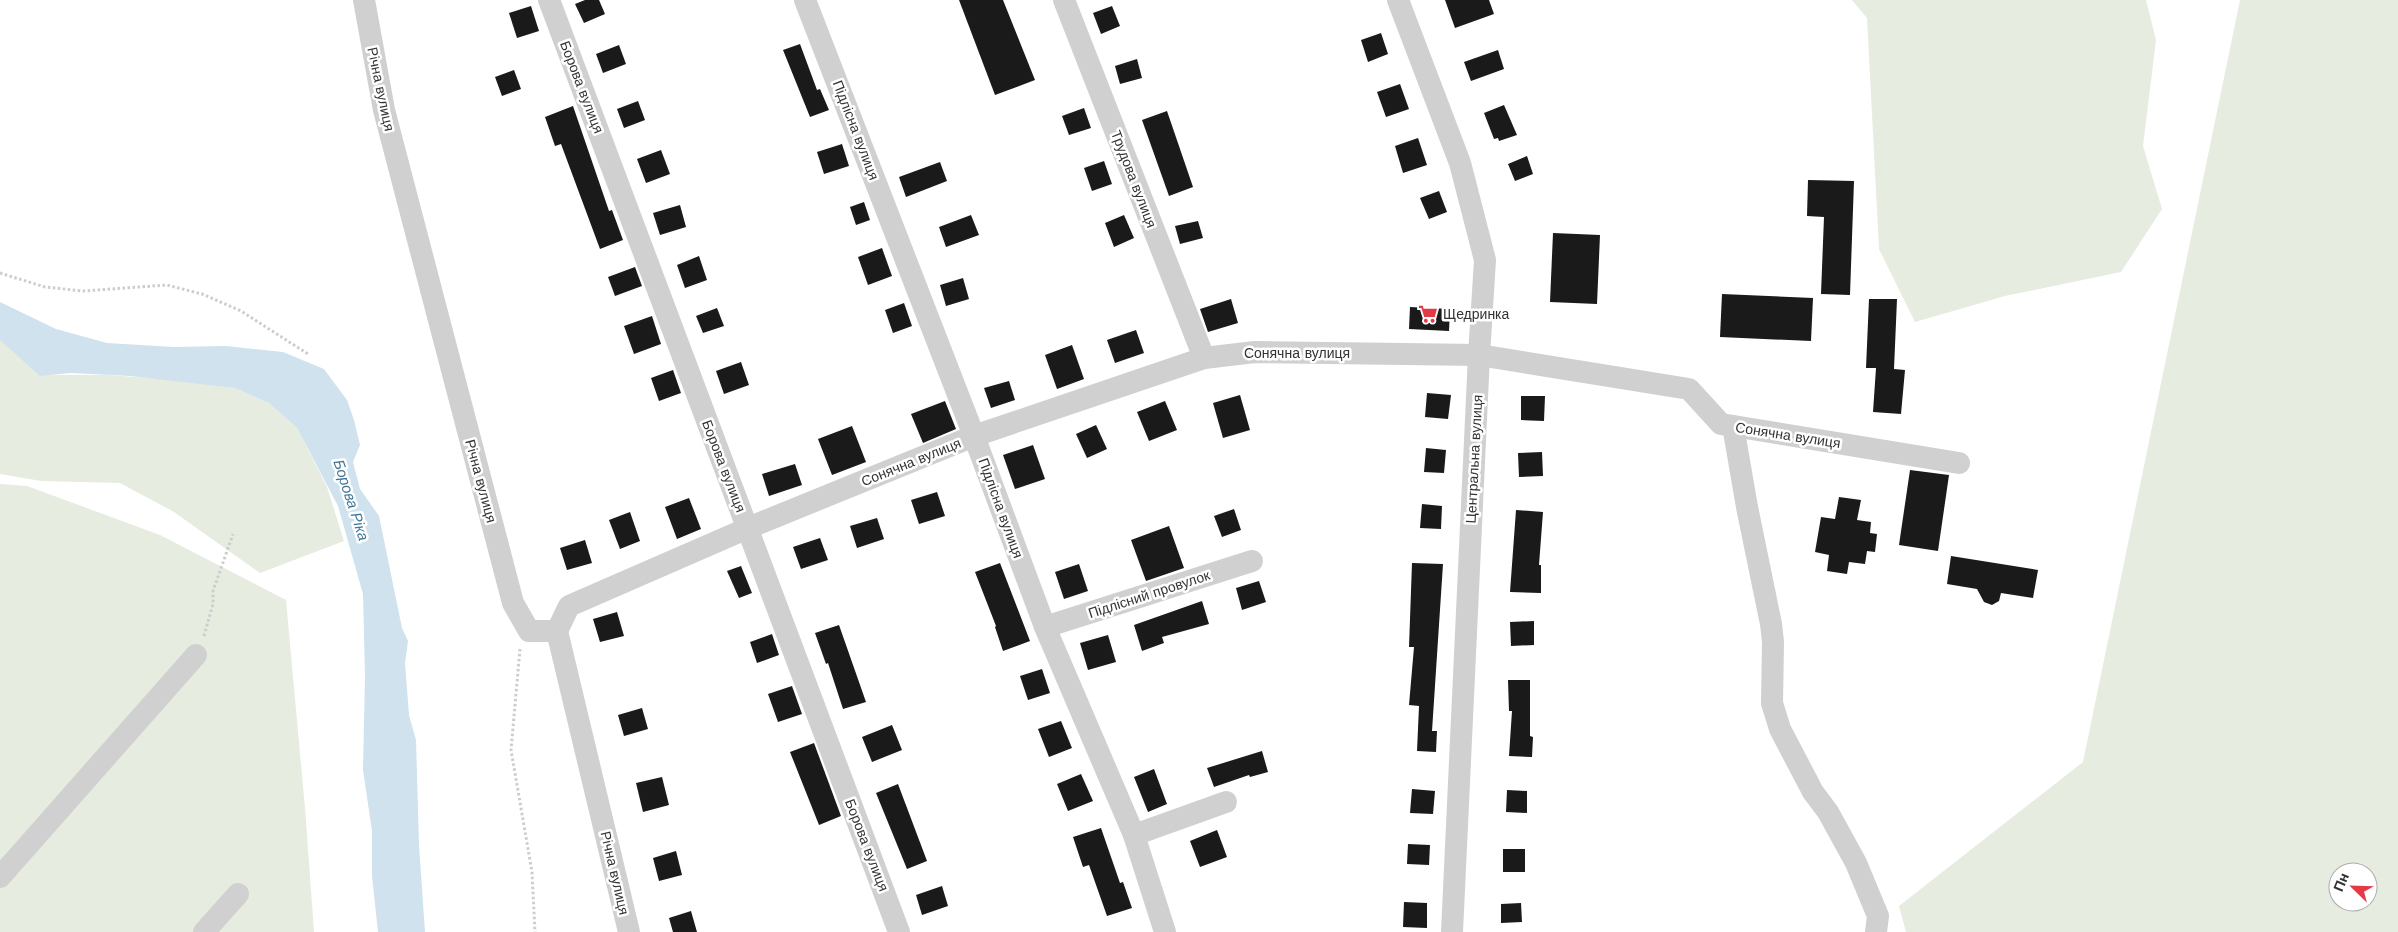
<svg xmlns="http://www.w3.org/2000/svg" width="2398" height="932" viewBox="0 0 2398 932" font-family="'Work Sans',sans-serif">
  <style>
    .green { fill: #e6ecdf; fill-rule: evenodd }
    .water { fill: #cfe2ee }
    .building { fill: #1a1a1a }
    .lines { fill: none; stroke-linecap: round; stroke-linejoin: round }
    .path { stroke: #cdcdcd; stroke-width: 3; stroke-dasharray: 2.5 2.5; stroke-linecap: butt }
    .minor { stroke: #d0d0d0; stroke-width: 22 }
    .labels { text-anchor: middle; stroke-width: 5; stroke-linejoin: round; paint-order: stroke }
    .street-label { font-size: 14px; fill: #333; stroke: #fff }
    .poi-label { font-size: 14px; fill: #333; stroke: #fff; text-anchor: start }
    .water-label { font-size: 15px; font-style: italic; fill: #3f7597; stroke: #fff }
  </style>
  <rect width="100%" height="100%" fill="#fff"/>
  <!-- green -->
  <g class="green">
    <path d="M1852 0H2146L2156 40 2143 146 2162 209 2121 272 2005 296 1915 322 1879 249 1867 18Z"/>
    <path d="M2240 0H2398V932H1906L1899 906 2083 762ZM2338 872H2368V902H2338Z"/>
    <path d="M0 339 46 375H108L177 380 235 388 269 403 297 428 327 487 344 541 260 573 174 512 120 483 41 481 0 474Z"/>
    <path d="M0 484 27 486 160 535 286 600 305 808 314 932H0Z"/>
  </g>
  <!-- water -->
  <path class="water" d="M0 302 56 329 107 343 174 347 226 346 283 352 324 369 347 400 354 420 360 445 353 462 360 489 379 516 402 628 408 641 405 663 409 715 416 740 419 845 425 932H378L372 876V831L363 770 365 676 363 594 338 506 297 428 269 403 235 388 130 376 71 373 40 376 0 340Z"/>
  <!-- building -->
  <g class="building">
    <path d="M585 0H599L605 14 584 23 575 4Z"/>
    <path d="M959 0H1003L1035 80 995 95Z"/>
    <path d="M1445 0H1489L1494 14 1455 28Z"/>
    <path d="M531 6 539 31 517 38 509 13Z"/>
    <path d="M1112 6 1120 26 1101 34 1093 13Z"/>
    <path d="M1381 33 1388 54 1368 62 1361 40Z"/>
    <path d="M800 44 817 90 820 89 829 110 810 117 783 50Z"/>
    <path d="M619 45 626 64 603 73 596 54Z"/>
    <path d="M1498 50 1504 69 1471 81 1464 62Z"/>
    <path d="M1137 59 1142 78 1120 84 1115 66Z"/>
    <path d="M514 70 521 89 502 96 495 77Z"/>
    <path d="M1400 84 1409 109 1386 117 1377 92Z"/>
    <path d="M638 101 645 120 624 128 617 109Z"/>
    <path d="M1504 105 1517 135 1499 141 1498 138 1494 139 1484 113Z"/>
    <path d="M573 106 609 211 612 210 623 240 600 249 561 144 555 146 545 117Z"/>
    <path d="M1084 108 1091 128 1069 135 1062 116Z"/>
    <path d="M1167 111 1193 187 1169 196 1142 120Z"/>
    <path d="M1418 138 1427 165 1403 173 1395 146Z"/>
    <path d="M842 144 849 166 824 174 817 152Z"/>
    <path d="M661 150 670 174 646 183 637 159Z"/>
    <path d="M1527 156 1533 174 1515 181 1508 164Z"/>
    <path d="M1104 161 1112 184 1092 191 1084 168Z"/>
    <path d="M940 162 947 181 906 197 899 177Z"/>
    <path d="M1808 180 1854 181 1850 295 1821 294 1824 217 1807 216Z"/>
    <path d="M1439 191 1447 212 1429 219 1420 198Z"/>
    <path d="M864 202 870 220 856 225 850 207Z"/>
    <path d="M680 205 686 227 660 235 653 213Z"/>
    <path d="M971 215 979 235 946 247 939 227Z"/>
    <path d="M1124 215 1134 238 1114 247 1105 223Z"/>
    <path d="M1198 221 1203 238 1180 244 1175 226Z"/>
    <path d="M1553 233 1600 235 1597 304 1550 302Z"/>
    <path d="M882 248 892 276 868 285 858 257Z"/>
    <path d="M699 256 707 280 685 288 677 265Z"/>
    <path d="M635 267 642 286 615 296 608 277Z"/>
    <path d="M963 278 969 299 946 306 940 285Z"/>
    <path d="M1722 294 1813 298 1811 341 1720 337Z"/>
    <path d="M1231 299 1238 323 1208 332 1200 309Z"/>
    <path d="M1869 299H1897L1894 369 1905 370 1901 414 1873 412 1876 368H1866Z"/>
    <path d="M904 303 912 326 893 333 885 310Z"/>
    <path d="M1410 307 1450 309 1449 331 1409 329Z"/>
    <path d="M717 308 724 326 703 333 696 316Z"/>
    <path d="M652 316 661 344 634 354 624 326Z"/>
    <path d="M1136 330 1144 353 1115 363 1107 340Z"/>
    <path d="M1072 345 1084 379 1057 389 1045 355Z"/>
    <path d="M741 362 749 385 724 394 716 371Z"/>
    <path d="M673 370 681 393 659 401 651 378Z"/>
    <path d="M1009 381 1015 400 991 408 984 388Z"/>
    <path d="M1427 393 1451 395 1448 419 1425 417Z"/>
    <path d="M1240 395 1250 430 1223 438 1213 403Z"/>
    <path d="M1521 396H1545L1544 421 1521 420Z"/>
    <path d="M945 401 956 429 923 443 911 414Z"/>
    <path d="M1165 401 1177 430 1149 441 1137 412Z"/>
    <path d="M1096 425 1107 449 1087 458 1076 434Z"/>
    <path d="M852 426 866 462 832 475 818 439Z"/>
    <path d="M1033 445 1045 479 1015 489 1003 455Z"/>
    <path d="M1426 448 1446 450 1444 473 1424 472Z"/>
    <path d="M1542 452 1543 476 1519 477 1518 453Z"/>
    <path d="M795 464 802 485 769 496 762 474Z"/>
    <path d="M1910 470 1949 475 1938 551 1899 545Z"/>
    <path d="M937 492 945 516 919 524 911 500Z"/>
    <path d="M1839 497 1861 500 1857 520 1871 522 1870 533 1877 534 1875 552 1867 551 1865 564 1849 562 1847 574 1827 571 1829 555 1815 552 1821 517 1835 519Z"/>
    <path d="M689 498 701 529 677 539 665 507Z"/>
    <path d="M1422 504 1442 506 1441 529 1420 528Z"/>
    <path d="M1234 509 1241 530 1222 537 1214 516Z"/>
    <path d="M1516 510 1543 512 1539 565H1541V593L1510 592Z"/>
    <path d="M630 512 640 541 620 549 609 520Z"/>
    <path d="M877 518 884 539 857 548 850 526Z"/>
    <path d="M1169 526 1184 568 1146 581 1131 540Z"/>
    <path d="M820 538 828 560 801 569 793 547Z"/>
    <path d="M585 540 592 563 567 570 560 548Z"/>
    <path d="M1951 556 2038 570 2033 598 2001 593 1999 601 1992 605 1984 602 1977 589 1947 584Z"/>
    <path d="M1000 563 1030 641 1003 651 995 627 996 626 975 572Z"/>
    <path d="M1412 563 1443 564 1432 731H1437L1436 752 1417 751 1419 706 1409 705 1414 647H1409Z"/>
    <path d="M1079 564 1088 591 1064 599 1055 572Z"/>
    <path d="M741 566 752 593 739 598 727 571Z"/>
    <path d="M1259 581 1266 602 1242 610 1236 588Z"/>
    <path d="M1202 601 1209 624 1162 637 1164 643 1142 651 1134 625Z"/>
    <path d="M617 612 624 636 600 642 593 619Z"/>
    <path d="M1534 621V645L1511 646 1510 622Z"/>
    <path d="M839 625 866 702 843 709 828 663 826 664 815 633Z"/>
    <path d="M772 634 779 655 757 663 750 642Z"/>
    <path d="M1108 635 1116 662 1088 670 1080 643Z"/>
    <path d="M1042 669 1050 693 1028 700 1020 676Z"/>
    <path d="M1508 680H1530V736L1533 737 1532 757 1509 756 1512 711H1509Z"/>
    <path d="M792 686 802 714 778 722 768 694Z"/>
    <path d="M642 708 648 729 624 736 618 715Z"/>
    <path d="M1061 721 1072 748 1049 757 1038 729Z"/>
    <path d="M892 725 902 750 872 762 862 737Z"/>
    <path d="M814 743 841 816 819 825 790 752Z"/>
    <path d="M1262 751 1268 772 1250 777 1249 775 1214 787 1207 768Z"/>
    <path d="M1154 769 1167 804 1148 812 1134 777Z"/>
    <path d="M1081 774 1093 801 1068 811 1057 784Z"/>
    <path d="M662 777 669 805 643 812 636 783Z"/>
    <path d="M898 784 927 861 907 869 876 793Z"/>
    <path d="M1412 789 1435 791 1433 814 1410 813Z"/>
    <path d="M1507 790 1527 791V813L1506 812Z"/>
    <path d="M1101 828 1120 883 1123 882 1132 908 1107 916 1089 865 1083 867 1073 837Z"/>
    <path d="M1217 830 1227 857 1200 867 1190 841Z"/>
    <path d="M1408 844 1430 845 1429 865 1407 864Z"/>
    <rect x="1503" y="849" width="22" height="23"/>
    <path d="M676 851 682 875 659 881 653 858Z"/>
    <path d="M942 886 948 906 922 915 916 895Z"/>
    <path d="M1404 902 1427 903V928L1403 927Z"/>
    <path d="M1521 903 1522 922 1501 923V904Z"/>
    <path d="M691 911 697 932H673L669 918Z"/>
  </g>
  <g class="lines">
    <!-- path -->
    <g class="path">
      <path d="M0 273 45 287 83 291 167 285 202 294 241 311 308 354"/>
      <path d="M204 636 213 604V591L233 534"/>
      <path d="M520 649 511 750 532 872 535 932"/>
    </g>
    <!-- minor -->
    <g class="minor">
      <path d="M364 0 384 110 513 603 529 631H557L629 932"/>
      <path d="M549 0 899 932"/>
      <path d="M805 0 974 436 1045 627 1134 835 1165 932"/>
      <path d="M1064 0 1204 358"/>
      <path d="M1398 0 1460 163 1485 260 1479 355 1452 932"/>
      <path d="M1733 426 1747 507 1771 624 1773 642 1772 703 1780 729 1813 792 1828 812 1856 863 1878 916 1876 932"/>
      <path d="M1045 627 1252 561"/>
      <path d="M557 631 569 606 748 528 974 436 1204 358 1255 352 1479 355 1689 389 1721 424 1959 463"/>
      <path d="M1134 835 1226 802"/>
      <path d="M0 877 196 655"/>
      <path d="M204 932 238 894"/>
    </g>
  </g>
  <!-- icons -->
  <defs>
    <g id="supermarket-bare" transform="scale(1.5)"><path d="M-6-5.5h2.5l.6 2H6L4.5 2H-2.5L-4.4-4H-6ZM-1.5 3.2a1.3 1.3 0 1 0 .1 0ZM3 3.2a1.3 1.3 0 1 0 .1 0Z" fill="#e63946" stroke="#fff" stroke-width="2.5" paint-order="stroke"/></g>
  </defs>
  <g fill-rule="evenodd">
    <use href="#supermarket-bare" x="1428" y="314"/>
  </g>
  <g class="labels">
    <!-- street labels -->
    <g class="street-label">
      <text transform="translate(582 87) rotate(69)" y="5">Борова вулиця</text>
      <text transform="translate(381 89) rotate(78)" y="5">Річна вулиця</text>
      <text transform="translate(856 130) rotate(69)" y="5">Підлісна вулиця</text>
      <text transform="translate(1134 179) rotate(69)" y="5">Трудова вулиця</text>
      <text x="1297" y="358">Сонячна вулиця</text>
      <text transform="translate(1788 435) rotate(9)" y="5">Сонячна вулиця</text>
      <text transform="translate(1474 459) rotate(-87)" y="5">Центральна вулиця</text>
      <text transform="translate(911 462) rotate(-22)" y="5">Сонячна вулиця</text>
      <text transform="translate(724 466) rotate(69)" y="5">Борова вулиця</text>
      <text transform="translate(481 481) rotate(75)" y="5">Річна вулиця</text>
      <text transform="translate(1001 508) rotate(70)" y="5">Підлісна вулиця</text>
      <text transform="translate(1149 594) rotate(-18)" y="5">Підлісний провулок</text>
      <text transform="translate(867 845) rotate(69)" y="5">Борова вулиця</text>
      <text transform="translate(615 873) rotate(77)" y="5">Річна вулиця</text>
    </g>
    <!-- poi labels -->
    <g class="poi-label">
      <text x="1443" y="319">Щедринка</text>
    </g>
    <!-- water labels -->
    <g class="water-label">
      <text transform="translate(351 500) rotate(72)" y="5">Борова Ріка</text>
    </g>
  </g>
  <!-- north arrow -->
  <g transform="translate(2353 887) rotate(293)"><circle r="24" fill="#ffffff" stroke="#adadad"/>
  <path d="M0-4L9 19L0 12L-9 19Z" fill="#e63946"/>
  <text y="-8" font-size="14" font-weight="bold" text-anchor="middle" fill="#333333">Пн</text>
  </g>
</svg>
